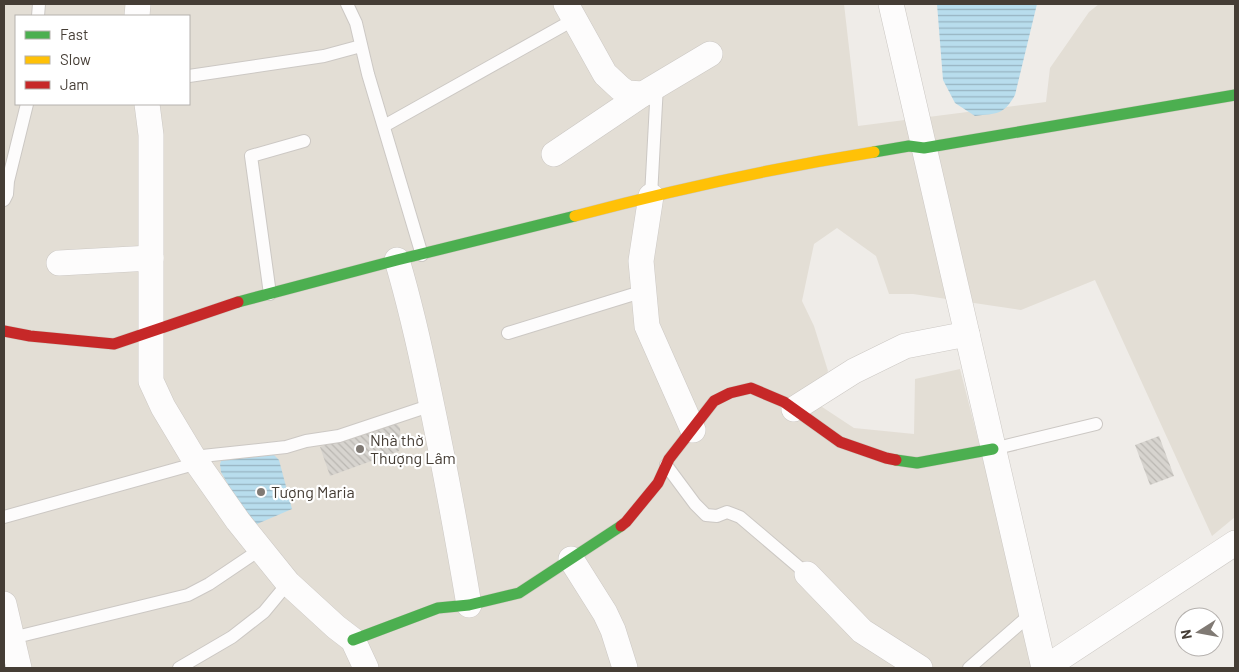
<svg xmlns="http://www.w3.org/2000/svg" width="1239" height="672" viewBox="0 0 1239 672" font-family="Barlow,sans-serif">
  <style>
    .residential { fill: #e3ded5; fill-rule: evenodd }
    .water { fill: url(#water-rules) }
    .building { fill: url(#building-back-hatch) }
    .lines { fill: none; stroke-linecap: round; stroke-linejoin: round }
    .lane-casing { stroke: #ccc8c4; stroke-width: 14 }
    .street-casing { stroke: #ccc8c4; stroke-width: 26 }
    .fast-casing { stroke: #cec9bf; stroke-width: 12 }
    .slow-casing { stroke: #cec9bf; stroke-width: 12 }
    .jam-casing { stroke: #cec9bf; stroke-width: 12 }
    .lane { stroke: #fdfcfc; stroke-width: 12 }
    .street { stroke: #fdfcfc; stroke-width: 25 }
    .fast { stroke: #4caf50; stroke-width: 11 }
    .slow { stroke: #ffc107; stroke-width: 11 }
    .jam { stroke: #c62828; stroke-width: 11 }
    .poi-dot { fill: #807a74; stroke: #fff; stroke-width: 2 }
    .labels { text-anchor: middle; stroke-width: 4.5; stroke-linejoin: round; paint-order: stroke }
    .poi-label { font-size: 16px; fill: #453d35; stroke: #fff; text-anchor: start }
  </style>
  <defs>
    <pattern id="water-rules" width="6" height="5" patternUnits="userSpaceOnUse" patternTransform="scale(1.25)"><rect width="6" height="5" fill="#b8dded"/><path d="M0 2.5h6" fill="none" stroke="#97b4c1"/></pattern>
    <pattern id="building-back-hatch" width="6" height="6" patternUnits="userSpaceOnUse" patternTransform="scale(1.25)"><rect width="6" height="6" fill="#d7d4cf"/><path d="M-1 5l2 2M0 0l6 6M5-1l2 2" fill="none" stroke="#bab7b2"/></pattern>
  </defs>
  <rect width="100%" height="100%" fill="#efece8"/>
  <!-- residential -->
  <path class="residential" d="M4 4H844L858 126 1046 102 1050 68 1089 12 1099 4H1235V517L1212 536 1095 280 1021 310 913 294H889L876 256 837 228 814 244 802 301 814 326 828 371 810 399 854 428 914 434 915 379 960 369 1033 655 1032 663 1030 668H4ZM16 16H189V104H16Z"/>
  <!-- water -->
  <g class="water">
    <path d="M937 4H1037L1015 95C1003 116 997 113 975 116L955 103 943 80Z"/>
    <path d="M274 455 279 460 292 509 257 524 248 520 221 472 220 464 222 458 229 456Z"/>
  </g>
  <!-- building -->
  <g class="building">
    <path d="M385 422H395L400 428 401 444 399 451 330 476 320 447Z"/>
    <path d="M1159 436 1174 476 1150 485 1135 445Z"/>
  </g>
  <g class="lines">
    <!-- lane casing -->
    <g class="lane-casing">
      <g id="lane">
        <path d="M347 4 356 23 368 74 422 255"/>
        <path d="M38 16 39 4"/>
        <path d="M189 76 324 56 361 46"/>
        <path d="M384 126 575 19"/>
        <path d="M651 196 657 85"/>
        <path d="M4 200 7 194 8 181 27 104"/>
        <path d="M270 294 251 156 304 141"/>
        <path d="M508 333 644 291"/>
        <path d="M993 449 1096 424"/>
        <path d="M193 457 286 447 306 441 339 436 432 405"/>
        <path d="M666 465 695 504 706 515 717 516 727 512 740 517 807 574"/>
        <path d="M4 517 198 463"/>
        <path d="M12 638 188 595 209 584 261 549"/>
        <path d="M179 668 232 637 264 612 288 583"/>
        <path d="M969 668 1031 614"/>
      </g>
    </g>
    <!-- street casing -->
    <g class="street-casing">
      <g id="street">
        <path d="M566 4 605 74 620 88 627 93 643 94 710 54"/>
        <path d="M891 4 1044 668"/>
        <path d="M137 16 138 4"/>
        <path d="M147 104 151 135V381L163 407 193 457 238 521 288 583 336 627 353 640 366 668"/>
        <path d="M554 154 643 94"/>
        <path d="M651 196 641 261 647 326 693 430"/>
        <path d="M397 260C410 304 420 348 429 392 444 463 457 534 469 605"/>
        <path d="M59 263 151 258"/>
        <path d="M794 409 854 371 905 346 967 334"/>
        <path d="M571 559 605 613 613 630 625 668"/>
        <path d="M807 574 862 631 920 668"/>
        <path d="M4 604 19 668"/>
        <path d="M1045 668 1235 543"/>
      </g>
    </g>
    <!-- fast casing -->
    <g class="fast-casing">
      <g id="fast">
        <path d="M874 152 909 146 924 148 1235 95"/>
        <path d="M238 302 397 260 575 216"/>
        <path d="M896 460 917 463 993 449"/>
        <path d="M353 640 438 608 469 605 519 593 621 526"/>
      </g>
    </g>
    <!-- slow casing -->
    <g class="slow-casing">
      <path id="slow" d="M575 216C673 190 773 168 874 152"/>
    </g>
    <!-- jam casing -->
    <g class="jam-casing">
      <g id="jam">
        <path d="M4 331 30 336 114 344 238 302"/>
        <path d="M621 526 626 522 658 483 669 459 714 401 730 393 751 388 784 402 840 442 886 458 896 460"/>
      </g>
    </g>
    <!-- lane -->
    <use href="#lane" class="lane"/>
    <!-- street -->
    <use href="#street" class="street"/>
    <!-- fast -->
    <use href="#fast" class="fast"/>
    <!-- slow -->
    <use href="#slow" class="slow"/>
    <!-- jam -->
    <use href="#jam" class="jam"/>
  </g>
  <!-- markers -->
  <g class="poi-dot">
    <circle cx="360" cy="449" r="5"/>
    <circle cx="261" cy="492" r="5"/>
  </g>
  <g class="labels">
    <!-- poi labels -->
    <g class="poi-label">
      <text x="370" y="446">Nhà thờ<tspan x="370" dy="18">Thượng Lâm</tspan></text>
      <text x="271" y="498">Tượng Maria</text>
    </g>
  </g>
  <!-- border -->
  <rect width="1239" height="672" fill="none" stroke="#453d35" stroke-width="10"/>
  <!-- legend -->
  <rect x="15" y="15" width="175" height="90" fill="#ffffff" stroke="#b5b1ae"/>
  <rect x="25" y="31" width="25" height="8" fill="#4caf50" stroke="#b5b1ae"/>
  <text x="60" y="40" font-size="15" fill="#453d35">Fast</text>
  <rect x="25" y="56" width="25" height="8" fill="#ffc107" stroke="#b5b1ae"/>
  <text x="60" y="65" font-size="15" fill="#453d35">Slow</text>
  <rect x="25" y="81" width="25" height="8" fill="#c62828" stroke="#b5b1ae"/>
  <text x="60" y="90" font-size="15" fill="#453d35">Jam</text>
  <!-- north arrow -->
  <g transform="translate(1199 632) rotate(259)"><circle r="24" fill="#ffffff" stroke="#b5b1ae"/>
  <path d="M0-4L9 19L0 12L-9 19Z" fill="#807a74"/>
  <text y="-8" font-size="14" font-weight="bold" text-anchor="middle" fill="#453d35">N</text>
  </g>
</svg>
